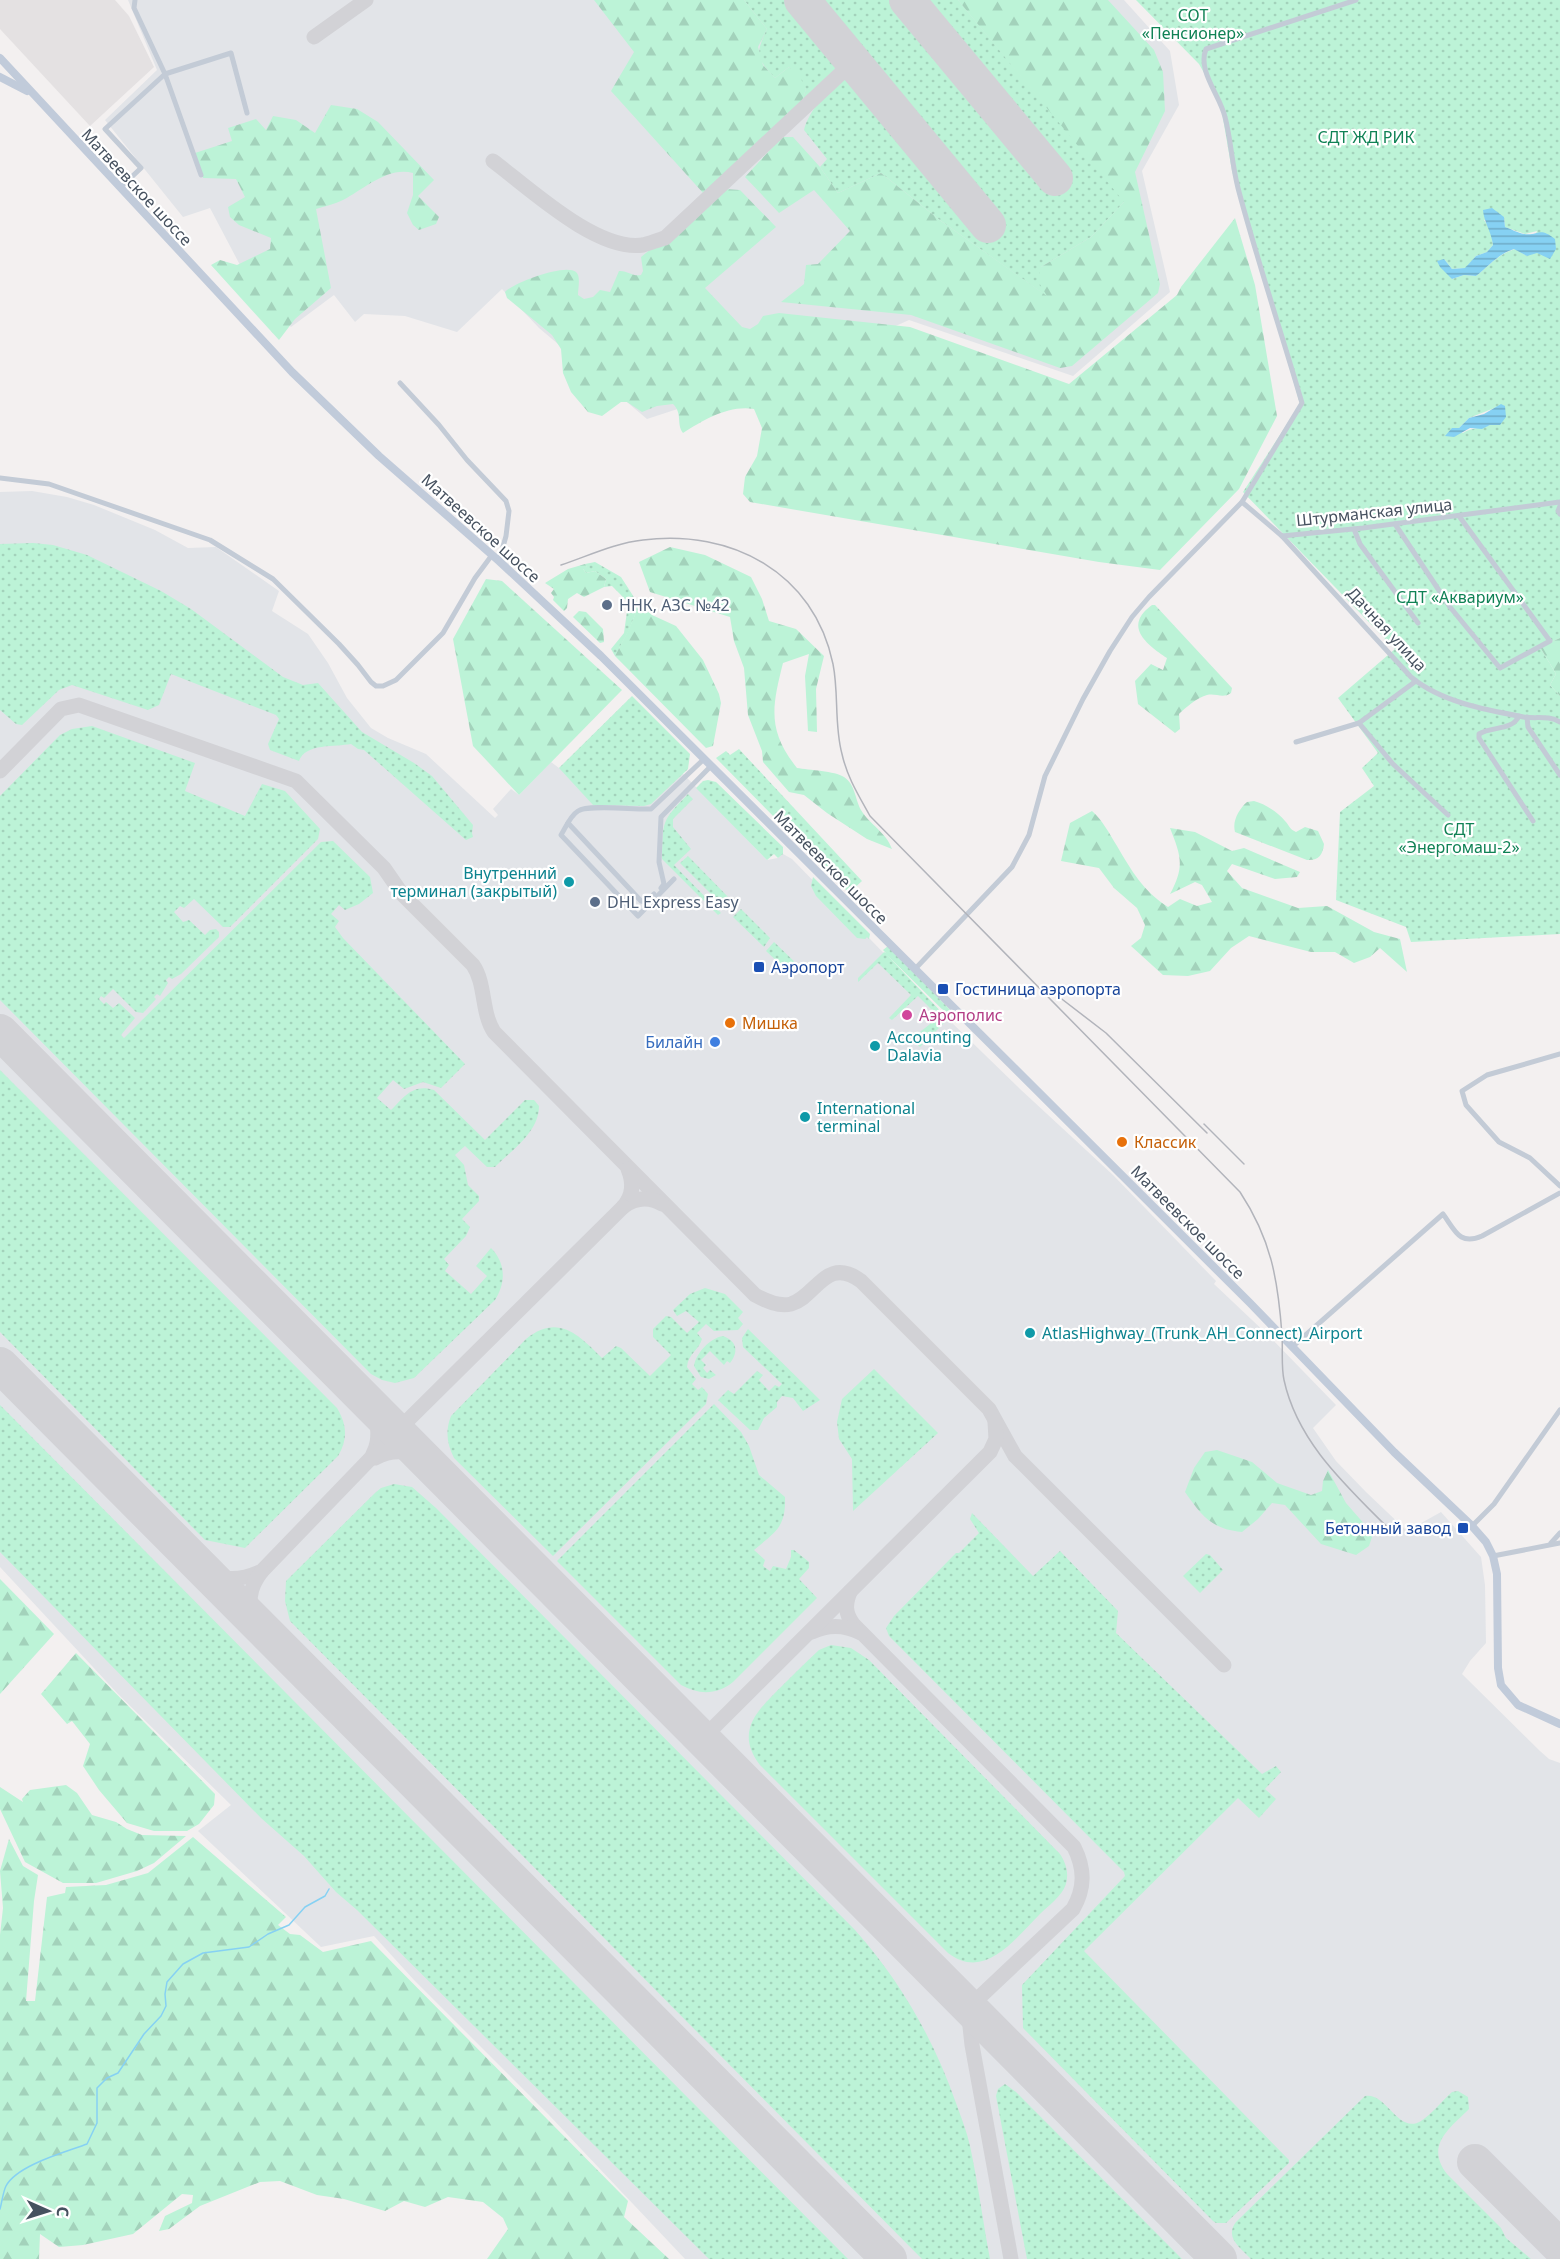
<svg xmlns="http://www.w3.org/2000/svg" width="1560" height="2259" viewBox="0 0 1560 2259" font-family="'Noto Sans',sans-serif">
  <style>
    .education { fill: #e4e1e2 }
    .airport { fill: #e2e4e8 }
    .green { fill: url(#green-dots); fill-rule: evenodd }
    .forest { fill: url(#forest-firs) }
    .water { fill: url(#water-rules) }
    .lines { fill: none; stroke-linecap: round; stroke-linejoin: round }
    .stream { stroke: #86d1f3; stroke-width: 1.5 }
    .taxiway { stroke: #d2d2d6; stroke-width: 15 }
    .runway { stroke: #d2d2d6; stroke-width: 36 }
    .street { stroke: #c3cbd6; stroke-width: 5 }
    .secondary { stroke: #c1cbda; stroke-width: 8 }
    .rail { stroke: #b2b4bb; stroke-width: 1.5 }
    .service-dot { fill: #5c6f8a; stroke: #fff; stroke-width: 2 }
    .culture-dot { fill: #0f9aa8; stroke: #fff; stroke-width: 2 }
    .transit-dot { fill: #1a4fb4; stroke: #fff; stroke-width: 2 }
    .hotel-dot { fill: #d1479c; stroke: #fff; stroke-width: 2 }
    .food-dot { fill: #e8710a; stroke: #fff; stroke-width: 2 }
    .shop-dot { fill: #3f7fe0; stroke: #fff; stroke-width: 2 }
    .labels { text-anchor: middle; stroke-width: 4.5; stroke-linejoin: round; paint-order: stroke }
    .park-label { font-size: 16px; fill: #108255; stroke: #fff }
    .street-label { font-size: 16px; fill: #46515f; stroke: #fff }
    .service-label { font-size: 16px; fill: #4e5e75; stroke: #fff; text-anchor: start }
    .culture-label { font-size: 16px; fill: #0d838f; stroke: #fff; text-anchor: start }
    .transit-label { font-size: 16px; fill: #164399; stroke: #fff; text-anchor: start }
    .hotel-label { font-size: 16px; fill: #b23c85; stroke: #fff; text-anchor: start }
    .food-label { font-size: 16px; fill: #c56008; stroke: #fff; text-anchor: start }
    .shop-label { font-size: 16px; fill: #366cbe; stroke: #fff; text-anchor: end }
  </style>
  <defs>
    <pattern id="green-dots" width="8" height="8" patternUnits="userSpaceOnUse" patternTransform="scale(1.5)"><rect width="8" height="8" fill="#bcf3d7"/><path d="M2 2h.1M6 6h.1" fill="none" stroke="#a3d2bb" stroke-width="1.8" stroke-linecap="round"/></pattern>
    <pattern id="forest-firs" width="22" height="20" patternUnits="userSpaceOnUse" patternTransform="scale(1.5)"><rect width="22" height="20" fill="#bcf3d7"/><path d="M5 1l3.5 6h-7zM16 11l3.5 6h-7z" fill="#a3d2bb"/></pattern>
    <pattern id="water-rules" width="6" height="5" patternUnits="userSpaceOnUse" patternTransform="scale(1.5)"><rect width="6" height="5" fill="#86d1f3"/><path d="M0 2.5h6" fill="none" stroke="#6facc8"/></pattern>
  </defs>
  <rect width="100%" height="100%" fill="#f3f0f0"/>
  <!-- education -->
  <path class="education" d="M0 0H115L129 16 154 67 90 126 0 29Z"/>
  <!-- airport -->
  <g class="airport">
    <path d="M128 0H1124L1170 51 1179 105 1142 171 1170 292 1073 376 909 320 800 369 647 419 539 328 502 289 457 332 405 316 364 314 355 322 334 295 291 327 250 284 210 208 183 217 105 120 157 70Z"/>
    <path d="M32 491 67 497 94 505 155 530 188 548 216 547 279 591 272 611 308 634 328 663 347 698 371 728 388 738 426 754 495 818 498 815 493 809 511 789 519 795 551 762 559 768 620 709 767 860 778 858 783 854 792 859 948 1019 1020 1089 1113 1175 1216 1281 1214 1284 1270 1337 1336 1405 1313 1428 1336 1461 1366 1492 1407 1531 1441 1512 1481 1557 1485 1585 1486 1643 1470 1661 1462 1674 1540 1751 1549 1759 1560 1763V2259H685L548 2114 414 1980 374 1936 321 1947 198 1831 231 1805 118 1694 0 1567V492Z"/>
  </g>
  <!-- green -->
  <g class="green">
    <path d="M744 0H785L839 65 802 101 806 89 789 67 775 78C756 58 755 54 767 29Z"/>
    <path d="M819 0H958L1125 201 1091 237 1041 267 1048 297 941 221 881 173 838 193 820 167 827 159 804 130C808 112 831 83 848 75L977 230 985 235 1001 222Z"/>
    <path d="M1136 0H1560V638L1540 647 1556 674 1550 685 1560 696V934L1411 942 1406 927 1336 900 1340 812 1374 786 1362 768 1378 753 1338 698 1395 649 1243 492 1300 404 1232 171 1220 101 1199 64ZM1504 217 1505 227 1525 234 1537 231 1527 256 1515 249C1498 254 1489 266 1476 276L1464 275 1452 279 1444 259 1452 269 1466 268 1476 256 1487 252 1493 245 1491 230 1484 220ZM1497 407 1490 425C1481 429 1472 427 1463 433L1452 428H1459L1469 418Z"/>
    <path d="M33 543 53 545 87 555 161 591 191 609 283 677 303 685 318 683 362 732 414 763 432 776 473 825 472 833 473 837 466 840 364 750 358 749 351 744C336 747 305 743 299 761L270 750 268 744 279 719 276 715 171 674 159 705 148 710 72 685 59 690 22 725 16 724 0 710V544Z"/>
    <path d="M595 562 621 577 639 605 629 630 615 656 611 649 624 633 628 604 627 601 612 586 604 587 606 579 595 571 586 573 583 569 587 568 585 564Z"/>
    <path d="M632 696 690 754 688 769 651 804 644 806 593 805 559 768Z"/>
    <path d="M92 726 195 763 185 791 245 816 262 784 285 791 320 829 318 839 230 927H223L194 899 184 908 180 906 174 912 183 922 189 920 205 935 210 930 216 929 219 932V937L181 974 172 979 169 977 166 980 168 983 160 996 157 994 154 997 156 999 143 1013 136 1012 113 989 104 998 101 996 99 999 104 1004 106 1002 113 1008 119 1003 135 1018 121 1035 124 1038 321 842 333 841 370 877 373 893 359 904 345 910 339 905 331 914 339 921 335 927 343 938 465 1064 441 1088 423 1082 404 1089 393 1080 377 1098 391 1110C404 1097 413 1083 434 1090L485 1140 525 1100H534L539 1106C539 1132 512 1150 495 1167H487L465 1146 455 1155 464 1165 468 1185 479 1196V1201L462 1219 470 1227 466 1236 444 1259 449 1265 445 1271 471 1294 487 1276 476 1266 491 1248C506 1263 506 1283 495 1300L414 1378 395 1383 382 1380 371 1374 0 1000V796L60 735 72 729Z"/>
    <path d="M739 749 862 881 849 893 716 758 726 751 730 755Z"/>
    <path d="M708 780 716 782 783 847V854L778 858 774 854 767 860 696 788 703 781Z"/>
    <path d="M688 794 693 799 673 819V827L691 849 674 865 721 913 718 915 662 859C663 820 661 822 688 794Z"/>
    <path d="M688 856 732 901 725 908 680 863Z"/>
    <path d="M813 877 870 934 869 939 867 937 865 939 857 938 816 896 811 886Z"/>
    <path d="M741 909 770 938 764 947 733 917Z"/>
    <path d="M774 942 801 968 793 976 766 951Z"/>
    <path d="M888 946 956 1016 952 1019 887 955 948 1019 920 1047 911 1039 939 1017 918 996 892 1020 889 1018 911 995 878 963 858 982V978L884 952 886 953 883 950Z"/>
    <path d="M0 1070 337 1408C347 1425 348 1439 338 1456L245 1548 205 1540 0 1332Z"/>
    <path d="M705 1288 725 1294 743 1312 738 1318 743 1324 738 1330 714 1331 706 1324 697 1333 702 1339C699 1350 688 1354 687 1367L696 1379 692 1384 698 1390 702 1387 708 1394 706 1404 553 1556 454 1458C447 1444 445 1431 451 1416L526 1339C558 1313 579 1335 602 1358L616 1346 621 1348 650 1376 671 1355 653 1337V1329L666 1316 671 1317 687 1333 699 1322 686 1311 677 1316 673 1310 690 1294Z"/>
    <path d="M748 1329 820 1400 803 1411 793 1398 782 1396 777 1402V1407L764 1418 758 1430H750L718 1400 728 1390 734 1394 757 1371 763 1375 759 1380 769 1391 775 1385 779 1387 782 1384 743 1347 742 1338Z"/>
    <path d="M723 1336C737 1341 739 1352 730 1363L727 1361 724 1365 710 1351 701 1360 706 1365 703 1368 707 1373 710 1370 716 1375 709 1379 701 1377 694 1366C696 1353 710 1338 723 1336Z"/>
    <path d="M874 1369 938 1433 853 1511 852 1459 839 1439 837 1422 842 1399Z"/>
    <path d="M714 1404 741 1432 749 1446 759 1475 785 1497C786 1528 775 1532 754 1550L765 1560 763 1566 770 1571 773 1566 786 1569 791 1557V1550H794L809 1562V1568L799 1579 817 1598 733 1682C717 1695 699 1695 681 1685L557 1561Z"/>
    <path d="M0 1405 848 2259H709L357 1910 336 1892 304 1856 261 1818 0 1552Z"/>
    <path d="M394 1484 412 1487 436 1508 855 1930C901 1982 933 2038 956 2103 961 2117 967 2132 970 2146 978 2183 983 2222 990 2259H922L290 1621 285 1601 286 1581 375 1493 381 1488Z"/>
    <path d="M972 1513 1033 1576 1060 1551 1118 1611 1116 1633 1262 1774 1276 1766 1281 1772 1265 1789 1276 1799 1259 1818 1238 1798 1084 1951 1289 2160V2163L1226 2223H1216L1213 2221 1023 2028 1022 1985 1125 1876 1124 1872 889 1636 886 1628 894 1616 956 1553H959L979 1533 970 1519Z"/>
    <path d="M1206 1554 1210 1555 1223 1570 1200 1593 1183 1576Z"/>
    <path d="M831 1645 851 1648 869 1660 1060 1854C1066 1863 1069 1873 1066 1884 1062 1896 1048 1906 1039 1915 1014 1940 985 1981 948 1953L760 1765C734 1731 758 1710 782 1686 794 1674 806 1662 819 1650Z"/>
    <path d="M1005 2084 1016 2092 1182 2259H1027L996 2096 998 2089Z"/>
    <path d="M1458 2091 1468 2097 1469 2109C1449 2129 1425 2145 1447 2174L1501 2228 1506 2238 1531 2259H1251C1241 2248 1224 2238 1236 2222L1365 2096C1387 2092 1398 2135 1421 2121 1432 2114 1442 2101 1452 2092Z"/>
  </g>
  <!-- forest -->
  <g class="forest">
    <path d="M594 0H744L767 29 758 47 763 65 775 78 789 67 800 77 806 89 802 101 704 194 611 91 634 52Z"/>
    <path d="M958 0H1108L1154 50 1163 72 1165 111 1135 172 1160 284 1158 293 1072 366 1060 368 911 315 781 302 804 284 806 265 818 264 850 231 814 190 779 213 745 177 782 137H793L820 167 838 193 881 173 941 221 1047 296 1038 281 1041 267 1091 237 1124 202Z"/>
    <path d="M331 105 357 109 378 122 434 180 418 196 439 217 436 224 419 230 413 225 407 213 413 195V173C388 166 364 189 343 200 335 204 325 206 316 209L331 288 295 319 279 340 211 265 220 260 237 265 270 249 271 238 239 225 230 217 228 207 245 197 236 179 203 178 195 153 232 141 228 128 256 119 266 130 273 116 296 120 315 133Z"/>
    <path d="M725 189 740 190 776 227 705 288 742 327 750 329 758 324 763 316 779 313 910 327 1069 384 1177 295 1181 287 1235 218 1255 285 1277 416 1239 489 1160 570 1099 562 750 502 743 494 745 477 757 456 762 428 754 409C728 405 704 420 683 433 676 424 683 414 673 404L657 406 642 412 627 402H621L602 416 588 412 571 392 563 373 561 349 552 335 507 298 505 292C513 283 565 263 576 272 581 276 578 288 578 295L584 299 593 297 600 290 610 292 619 271C627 270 633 277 641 275L643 271 641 257Z"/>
    <path d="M670 547 705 555 751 577 762 599 769 621 796 629 824 656 816 689 817 732 808 731 805 676 809 654 783 663C772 707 767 730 797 768 809 770 835 771 844 777 855 784 855 799 861 810 870 825 886 832 892 849L867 839 827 813 804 795 789 792 763 762 762 751 748 715 744 668 734 641 730 617 650 592 639 562Z"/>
    <path d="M585 564 588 569H583L586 573 595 571 606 579 604 587 584 597 577 593 568 599 567 608 564 611 553 600 554 597 551 593 554 589 545 583 568 569Z"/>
    <path d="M486 579 502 581 622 690 519 795 473 746 453 639Z"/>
    <path d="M639 605 652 615 676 626 703 660 719 694 721 703 713 746 706 748 615 656 629 629Z"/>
    <path d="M1152 605H1155L1232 688 1231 693C1223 699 1216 693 1207 695 1198 697 1185 708 1179 714L1180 729 1175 733 1138 704 1135 681 1151 664 1163 670 1167 658C1146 644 1123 626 1152 605Z"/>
    <path d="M579 611 586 612 603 629 604 642 600 643 573 617Z"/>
    <path d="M1560 638V696L1550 685 1556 674 1540 647Z"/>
    <path d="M1254 801C1265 804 1278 812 1285 821 1290 826 1289 829 1296 832L1305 827 1318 831 1324 844C1323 855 1318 861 1307 860L1235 832C1232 821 1239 809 1247 802Z"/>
    <path d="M1092 811C1103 821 1109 833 1117 846 1131 870 1144 892 1168 907L1180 899 1197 906 1212 902 1202 885 1195 882 1170 894C1185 866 1181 856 1170 828L1195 832 1232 851 1244 848 1300 872 1297 877 1275 879 1232 864 1227 871 1242 888 1298 908 1327 906 1374 932 1400 939 1407 972 1380 948 1370 957 1354 963 1335 952H1311L1249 936 1231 948 1210 971 1188 976 1163 975 1131 946 1141 938 1145 925 1137 908 1114 888 1099 868 1061 861 1070 823Z"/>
    <path d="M1217 1450 1252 1462 1277 1483 1311 1495 1322 1491 1323 1481 1328 1470 1346 1503 1373 1534 1369 1546 1356 1555 1321 1544 1285 1505 1272 1503 1258 1519 1242 1532C1211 1529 1202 1516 1185 1492L1194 1468 1205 1452Z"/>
    <path d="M0 1579 54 1634 0 1694Z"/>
    <path d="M76 1653 215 1794 214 1805 199 1824 187 1831H154L127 1823 99 1790 83 1766 90 1744 72 1721 67 1724 41 1694Z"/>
    <path d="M66 1785 77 1793 92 1815 116 1822 127 1829 142 1835 186 1836 154 1863 137 1871 96 1883H63L25 1862 0 1809V1787L23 1802 22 1799 30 1790Z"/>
    <path d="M193 1837 286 1917 278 1925 290 1934 300 1935 323 1952 371 1941 628 2201 624 2217 669 2259H487L508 2229 503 2218 483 2202 448 2197 425 2207 404 2201 385 2211 344 2199 317 2195 280 2181 260 2182 200 2206 169 2229 159 2231 165 2216 192 2203 193 2195 182 2194 133 2234 83 2245 59 2247 40 2234 39 2259H0V1935L3 1908 0 1871 9 1839 23 1866 38 1875 34 1901 26 2001H35L47 1897 65 1893 66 1887 106 1885 148 1873Z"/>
  </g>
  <!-- water -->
  <g class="water">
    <path d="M1492 208 1504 217 1505 227C1511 229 1518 233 1524 234 1539 236 1539 226 1555 239L1556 249 1550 259 1537 253 1527 256 1514 249C1498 254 1489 266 1476 276L1464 275 1452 279 1440 267 1437 261 1444 259 1452 269 1465 268 1476 256 1487 252 1493 245C1491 230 1484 223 1483 210Z"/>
    <path d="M1501 404 1505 406 1506 417 1500 425H1490L1482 429 1470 428 1454 437 1445 436 1452 428H1459L1469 418 1484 414Z"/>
  </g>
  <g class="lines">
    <!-- stream -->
    <path class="stream" d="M0 2209C2 2202 3 2192 6 2186 17 2165 66 2152 87 2144L97 2123V2088L107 2078 118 2073 144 2034 161 2016 166 2006 165 1994 167 1982 183 1964 203 1953 249 1947 268 1934 289 1925 305 1907 325 1896 329 1889"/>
    <!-- taxiway -->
    <g class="taxiway">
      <path d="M314 37 366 0"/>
      <path d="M493 161C529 188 597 252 643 245 650 243 658 240 665 238L853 62"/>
      <path d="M0 771 61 709 79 705 296 781 384 868 402 894 473 965C486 984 481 1012 494 1032L755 1295C766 1301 779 1307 791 1304 816 1297 826 1255 861 1281L989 1409 1015 1456 1224 1665"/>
      <path d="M628 1169C634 1183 633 1196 623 1207 635 1198 648 1196 662 1204"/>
      <path d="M373 1454C381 1440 378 1423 373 1408"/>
      <path d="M375 1458C392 1449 409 1449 425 1461"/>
      <path d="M198 1564C219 1582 238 1582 262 1571L397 1431 623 1207"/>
      <path d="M850 1592C845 1604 845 1613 853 1624L1074 1847C1085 1869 1085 1888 1073 1909L968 2008 972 2045 1011 2259"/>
      <path d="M256 1624C247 1604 248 1589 262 1571"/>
      <path d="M812 1632C829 1624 845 1625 861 1633"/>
      <path d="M702 1739 990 1452 996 1439 995 1422"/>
    </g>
    <!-- runway -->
    <g class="runway">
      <path d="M802 0 988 225"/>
      <path d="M907 0 1055 178"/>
      <path d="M0 1032 1219 2259"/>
      <path d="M0 1365 889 2259"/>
      <path d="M1475 2162 1560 2247"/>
    </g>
    <!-- street -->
    <g class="street">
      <path d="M201 175 165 74 231 53 247 113"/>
      <path d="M120 188 141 168 105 129 165 74 134 8 135 0"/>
      <path d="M400 383 439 425 467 460 506 501 509 511 506 536 499 561"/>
      <path d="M0 478 49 484 210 540 273 579 339 644 358 665 371 682 376 686H383L396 680 443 633 475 578 492 555"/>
      <path d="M1242 502 1282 536 1363 528 1560 502"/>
      <path d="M1560 506 1558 511 1560 514"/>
      <path d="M1395 524 1450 607 1500 668 1550 641 1459 516"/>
      <path d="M1354 529 1360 544 1418 623"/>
      <path d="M1282 536 1411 677C1441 702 1486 710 1524 717 1537 719 1548 715 1560 722"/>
      <path d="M1519 716C1512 731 1492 726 1479 734V738L1533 821"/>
      <path d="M1527 717 1528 727 1560 775"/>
      <path d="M1359 723 1393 764 1448 815"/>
      <path d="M1296 742 1359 723 1416 681"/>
      <path d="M568 823 641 901 646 902 654 894"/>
      <path d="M674 879 638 916 561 835C566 827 570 816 578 811 589 804 635 810 651 809L704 759"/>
      <path d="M661 888 664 884 659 862 661 817 711 766"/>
      <path d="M915 969 1012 867 1029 835 1045 776 1083 699 1110 651 1132 617 1149 597 1242 502 1302 403C1281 331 1257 260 1238 188 1232 165 1231 140 1225 117 1220 95 1197 71 1206 49L1356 0"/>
      <path d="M1560 1054 1487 1075 1462 1091 1466 1105 1499 1142 1530 1158 1560 1186"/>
      <path d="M1292 1347 1443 1214C1455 1230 1459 1246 1482 1236L1560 1193"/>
      <path d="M1472 1526 1494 1504 1560 1410"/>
      <path d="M1551 1543 1560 1533"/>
      <path d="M1493 1556 1560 1543"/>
    </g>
    <!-- secondary -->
    <g class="secondary">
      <path d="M0 58 292 372 379 456 499 561 601 656 1250 1303 1394 1452 1472 1526 1486 1542 1493 1556 1497 1574 1498 1668 1501 1685 1518 1705 1560 1724"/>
      <path d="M0 77 27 91"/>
    </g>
    <!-- rail -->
    <g class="rail">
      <path d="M561 565C588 556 615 543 643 540 731 529 814 572 833 664 839 694 834 725 842 754 847 777 859 796 870 816L1240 1192C1271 1239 1278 1279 1282 1335 1283 1349 1281 1366 1284 1380 1298 1445 1351 1490 1395 1535"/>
      <path d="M1054 993 1106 1033 1207 1133"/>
      <path d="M1204 1124 1244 1164"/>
    </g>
  </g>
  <!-- markers -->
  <g class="service-dot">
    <circle cx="607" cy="605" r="6"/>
    <circle cx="595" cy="902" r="6"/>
  </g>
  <g class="culture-dot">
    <circle cx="569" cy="882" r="6"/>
    <circle cx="875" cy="1046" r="6"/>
    <circle cx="805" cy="1117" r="6"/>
    <circle cx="1030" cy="1333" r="6"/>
  </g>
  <g class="transit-dot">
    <rect x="753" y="961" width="12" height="12" rx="3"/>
    <rect x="937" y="983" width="12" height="12" rx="3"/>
    <rect x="1457" y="1522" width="12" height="12" rx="3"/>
  </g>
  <circle class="hotel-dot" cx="907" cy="1015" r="6"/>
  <g class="food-dot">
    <circle cx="730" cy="1023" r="6"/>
    <circle cx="1122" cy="1142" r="6"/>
  </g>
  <circle class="shop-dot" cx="715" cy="1042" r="6"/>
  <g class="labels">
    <!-- park labels -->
    <g class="park-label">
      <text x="1193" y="21">СОТ<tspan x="1193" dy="18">«Пенсионер»</tspan></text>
      <text x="1366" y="143">СДТ ЖД РИК</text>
      <text x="1460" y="603">СДТ «Аквариум»</text>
      <text x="1459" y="835">СДТ<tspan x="1459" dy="18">«Энергомаш-2»</tspan></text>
    </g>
    <!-- street labels -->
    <g class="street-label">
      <text transform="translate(137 187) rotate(47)" y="6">Матвеевское шоссе</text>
      <text transform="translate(1374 512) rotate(-6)" y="6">Штурманская улица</text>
      <text transform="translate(481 528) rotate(42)" y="6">Матвеевское шоссе</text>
      <text transform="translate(1387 629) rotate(47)" y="6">Дачная улица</text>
      <text transform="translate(831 867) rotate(45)" y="6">Матвеевское шоссе</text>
      <text transform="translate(1188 1222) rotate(45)" y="6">Матвеевское шоссе</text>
    </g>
    <!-- service labels -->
    <g class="service-label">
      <text x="619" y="611">ННК, АЗС №42</text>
      <text x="607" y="908">DHL Express Easy</text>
    </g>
    <!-- culture labels -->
    <g class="culture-label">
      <text x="557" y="879" text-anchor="end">Внутренний<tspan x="557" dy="18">терминал (закрытый)</tspan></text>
      <text x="887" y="1043">Accounting<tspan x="887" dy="18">Dalavia</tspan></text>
      <text x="817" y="1114">International<tspan x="817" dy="18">terminal</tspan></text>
      <text x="1042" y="1339">AtlasHighway_(Trunk_AH_Connect)_Airport</text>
    </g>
    <!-- transit labels -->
    <g class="transit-label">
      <text x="771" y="973">Аэропорт</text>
      <text x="955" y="995">Гостиница аэропорта</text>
      <text x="1451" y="1534" text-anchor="end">Бетонный завод</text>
    </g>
    <!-- hotel labels -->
    <g class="hotel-label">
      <text x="919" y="1021">Аэрополис</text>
    </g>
    <!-- food labels -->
    <g class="food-label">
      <text x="742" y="1029">Мишка</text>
      <text x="1134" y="1148">Классик</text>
    </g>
    <!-- shop labels -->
    <g class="shop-label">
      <text x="703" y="1048">Билайн</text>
    </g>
  </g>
  <!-- north arrow -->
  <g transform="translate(48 2211) rotate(93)" stroke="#ffffff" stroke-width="4.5" paint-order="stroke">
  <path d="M0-4.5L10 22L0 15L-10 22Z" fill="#46515f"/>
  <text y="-9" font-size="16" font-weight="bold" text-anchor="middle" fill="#46515f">С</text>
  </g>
</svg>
